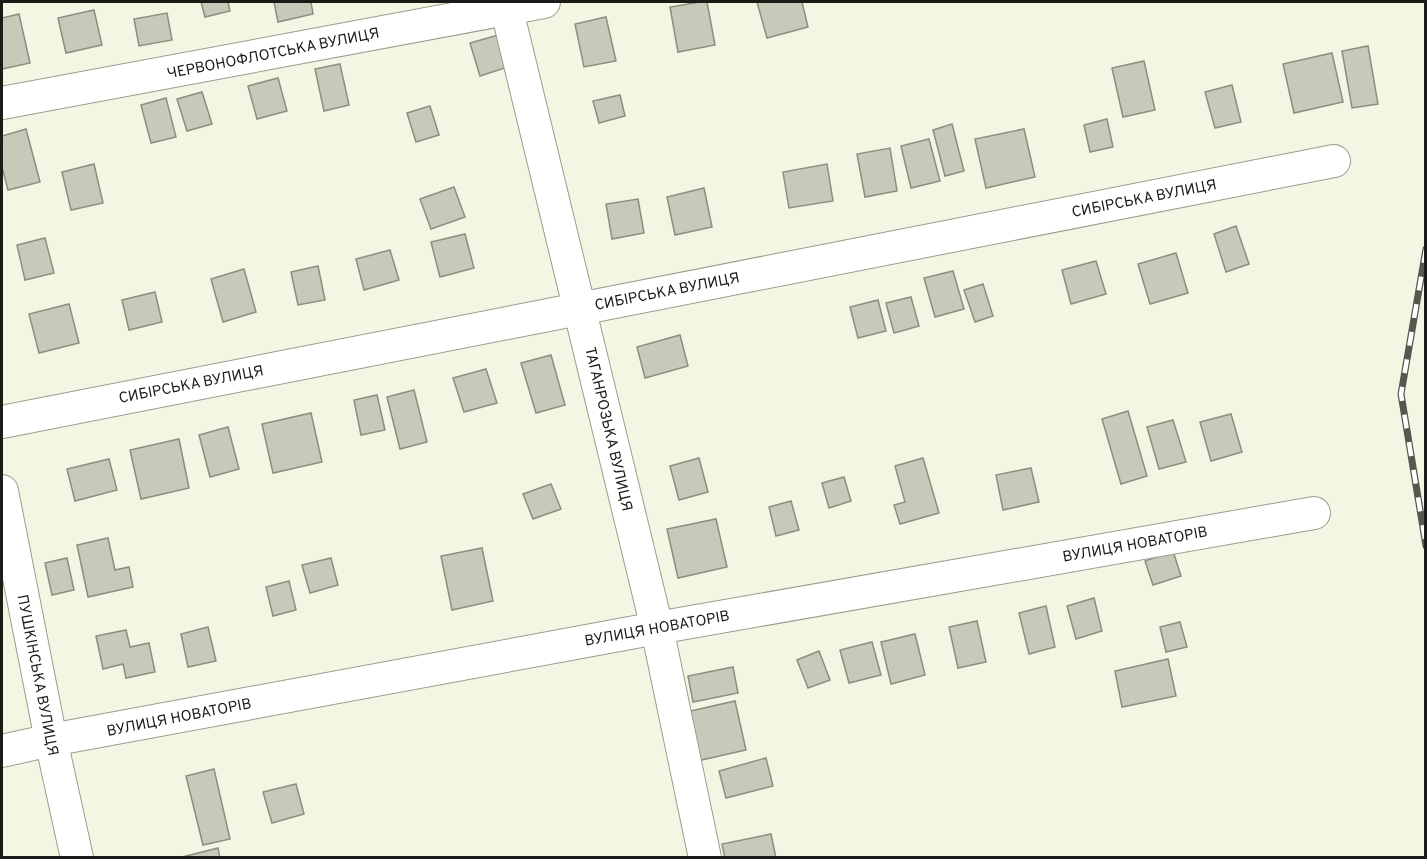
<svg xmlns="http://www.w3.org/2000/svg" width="1427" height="859" viewBox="0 0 1427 859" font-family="Overpass,sans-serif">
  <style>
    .building { fill: #c6cab8; stroke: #8b8f7e; stroke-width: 1.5 }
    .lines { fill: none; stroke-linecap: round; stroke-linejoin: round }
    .minor-casing { stroke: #9a9e8d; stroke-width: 34 }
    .minor { stroke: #fff; stroke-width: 32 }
    .rail-casing { stroke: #56584f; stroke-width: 7 }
    .rail { stroke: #fff; stroke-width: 4.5; stroke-dasharray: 14; stroke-linecap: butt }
    .labels { text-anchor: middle; stroke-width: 4.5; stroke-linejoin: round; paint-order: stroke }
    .street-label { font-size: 15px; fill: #1b1c16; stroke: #fff }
  </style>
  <rect width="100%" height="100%" fill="#f2f6e3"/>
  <!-- building -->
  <g class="building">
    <path d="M201 2H228L230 11 205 17Z"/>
    <path d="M274 2H311L313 14 278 22Z"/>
    <path d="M700 2H707L715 45 678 52 670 7Z"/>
    <path d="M757 2H802L808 27 767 38Z"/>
    <path d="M94 10 102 45 66 53 58 18Z"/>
    <path d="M167 13 172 40 139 46 134 19Z"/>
    <path d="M19 14 30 63 2 69V18Z"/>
    <path d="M606 17 616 61 584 67 575 24Z"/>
    <path d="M502 34 511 66 480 76 470 43Z"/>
    <path d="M1368 46 1378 104 1352 108 1342 51Z"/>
    <path d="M1332 53 1343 102 1294 113 1283 64Z"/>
    <path d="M1144 61 1155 110 1123 117 1112 68Z"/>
    <path d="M340 64 349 105 324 111 315 69Z"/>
    <path d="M278 78 287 111 257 119 248 86Z"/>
    <path d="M1232 85 1241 122 1215 128 1205 92Z"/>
    <path d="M202 92 212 124 187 131 177 99Z"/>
    <path d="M620 95 625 116 599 123 593 101Z"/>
    <path d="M166 98 176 137 151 143 141 105Z"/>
    <path d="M430 106 439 135 416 142 407 113Z"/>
    <path d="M1107 119 1113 147 1090 152 1084 125Z"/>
    <path d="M952 124 964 171 945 176 933 130Z"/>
    <path d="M26 129 40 182 8 190 2 167V136Z"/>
    <path d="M1024 129 1035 177 986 188 975 139Z"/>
    <path d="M929 139 940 181 911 188 901 146Z"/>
    <path d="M890 148 897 191 865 197 857 154Z"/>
    <path d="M94 164 103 203 71 210 62 172Z"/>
    <path d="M827 164 833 201 789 208 783 172Z"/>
    <path d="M454 187 465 217 431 229 420 199Z"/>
    <path d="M704 188 712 227 675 235 667 197Z"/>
    <path d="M638 199 644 233 612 239 606 204Z"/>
    <path d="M1236 226 1249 264 1226 272 1214 234Z"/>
    <path d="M465 234 474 268 440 277 431 242Z"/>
    <path d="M45 238 54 273 25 280 17 245Z"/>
    <path d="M390 250 399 280 364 290 356 259Z"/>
    <path d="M1176 253 1188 293 1150 304 1138 264Z"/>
    <path d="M1096 261 1106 294 1071 304 1062 270Z"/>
    <path d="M318 266 325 300 298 305 291 272Z"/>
    <path d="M244 269 256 312 223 322 211 279Z"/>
    <path d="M953 271 964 309 935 317 924 278Z"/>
    <path d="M983 284 993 316 975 322 964 290Z"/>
    <path d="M155 292 162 322 129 330 122 300Z"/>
    <path d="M911 297 919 326 894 333 886 303Z"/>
    <path d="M878 300 886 331 858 338 850 307Z"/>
    <path d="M69 304 79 343 39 353 29 314Z"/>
    <path d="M680 335 688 366 645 378 637 347Z"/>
    <path d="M551 355 565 405 536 413 521 363Z"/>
    <path d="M486 369 497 403 464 412 453 378Z"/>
    <path d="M414 390 427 442 400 449 387 397Z"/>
    <path d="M377 395 385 430 361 435 354 400Z"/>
    <path d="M1128 411 1147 476 1121 484 1102 419Z"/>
    <path d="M311 413 322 462 273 473 262 424Z"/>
    <path d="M1231 414 1242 452 1211 461 1200 422Z"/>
    <path d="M1173 420 1186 462 1159 469 1147 427Z"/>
    <path d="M228 427 239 469 210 477 199 435Z"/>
    <path d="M179 439 189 488 141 499 130 450Z"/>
    <path d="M699 458 708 492 679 500 670 466Z"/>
    <path d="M923 458 939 513 900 524 894 505 905 502 895 466Z"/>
    <path d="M109 459 117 490 75 501 67 469Z"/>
    <path d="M1031 468 1039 502 1003 510 996 475Z"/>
    <path d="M844 477 851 501 829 508 822 483Z"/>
    <path d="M551 484 561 509 533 519 523 494Z"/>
    <path d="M791 501 799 530 776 536 769 507Z"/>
    <path d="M716 519 727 567 678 578 667 529Z"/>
    <path d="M108 538 115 570 129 567 133 587 88 597 77 545Z"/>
    <path d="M482 548 493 601 452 610 441 556Z"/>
    <path d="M1173 551 1181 576 1153 585 1145 561Z"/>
    <path d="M67 558 74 590 52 595 45 563Z"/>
    <path d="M331 558 338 585 310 593 302 565Z"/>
    <path d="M289 581 296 610 273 616 266 587Z"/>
    <path d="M1094 598 1102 631 1076 639 1067 606Z"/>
    <path d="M1046 606 1055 647 1029 654 1019 613Z"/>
    <path d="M977 621 986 662 958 668 949 627Z"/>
    <path d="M1180 622 1187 647 1166 652 1160 627Z"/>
    <path d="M208 627 216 661 188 667 181 634Z"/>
    <path d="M126 630 130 647 149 643 155 672 126 678 123 664 103 669 96 636Z"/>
    <path d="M915 634 925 675 891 684 881 642Z"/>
    <path d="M872 642 881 675 849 683 840 650Z"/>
    <path d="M819 651 830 680 808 688 797 660Z"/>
    <path d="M1168 659 1176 696 1122 707 1115 671Z"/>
    <path d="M733 667 738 693 693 702 688 676Z"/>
    <path d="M735 701 746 750 697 761 686 712Z"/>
    <path d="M766 758 773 786 726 798 719 771Z"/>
    <path d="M214 769 230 839 203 845 186 776Z"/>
    <path d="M296 784 304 814 272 823 263 792Z"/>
    <path d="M771 834 776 858H725L722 844Z"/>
    <path d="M218 848 220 858H178Z"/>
  </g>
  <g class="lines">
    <!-- minor casing -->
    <g class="minor-casing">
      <g id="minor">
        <path d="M505 2 657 628 705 858"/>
        <path d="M2 103 544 2"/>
        <path d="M2 422 1334 161"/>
        <path d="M2 491 51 740 77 858"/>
        <path d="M2 751 51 740 657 628 1314 513"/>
      </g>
    </g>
    <!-- minor -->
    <use href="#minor" class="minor"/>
    <!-- rail casing -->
    <g class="rail-casing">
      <path id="rail" d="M1426 249 1401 394 1426 546"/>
    </g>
    <!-- rail -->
    <use href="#rail" class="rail"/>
  </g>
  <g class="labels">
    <!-- street labels -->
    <g class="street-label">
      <text transform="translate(273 53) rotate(-11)" y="5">ЧЕРВОНОФЛОТСЬКА ВУЛИЦЯ</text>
      <text transform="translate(1144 198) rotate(-11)" y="5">СИБІРСЬКА ВУЛИЦЯ</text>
      <text transform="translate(667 291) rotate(-11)" y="5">СИБІРСЬКА ВУЛИЦЯ</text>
      <text transform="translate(191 384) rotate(-11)" y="5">СИБІРСЬКА ВУЛИЦЯ</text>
      <text transform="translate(609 429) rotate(77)" y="5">ТАГАНРОЗЬКА ВУЛИЦЯ</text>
      <text transform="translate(1135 544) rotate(-10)" y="5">ВУЛИЦЯ НОВАТОРІВ</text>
      <text transform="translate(657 628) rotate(-10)" y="5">ВУЛИЦЯ НОВАТОРІВ</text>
      <text transform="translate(38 675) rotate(79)" y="5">ПУШКІНСЬКА ВУЛИЦЯ</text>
      <text transform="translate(179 717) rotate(-11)" y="5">ВУЛИЦЯ НОВАТОРІВ</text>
    </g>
  </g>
  <!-- border -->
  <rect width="1427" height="859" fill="none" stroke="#1b1c16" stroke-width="6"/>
</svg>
